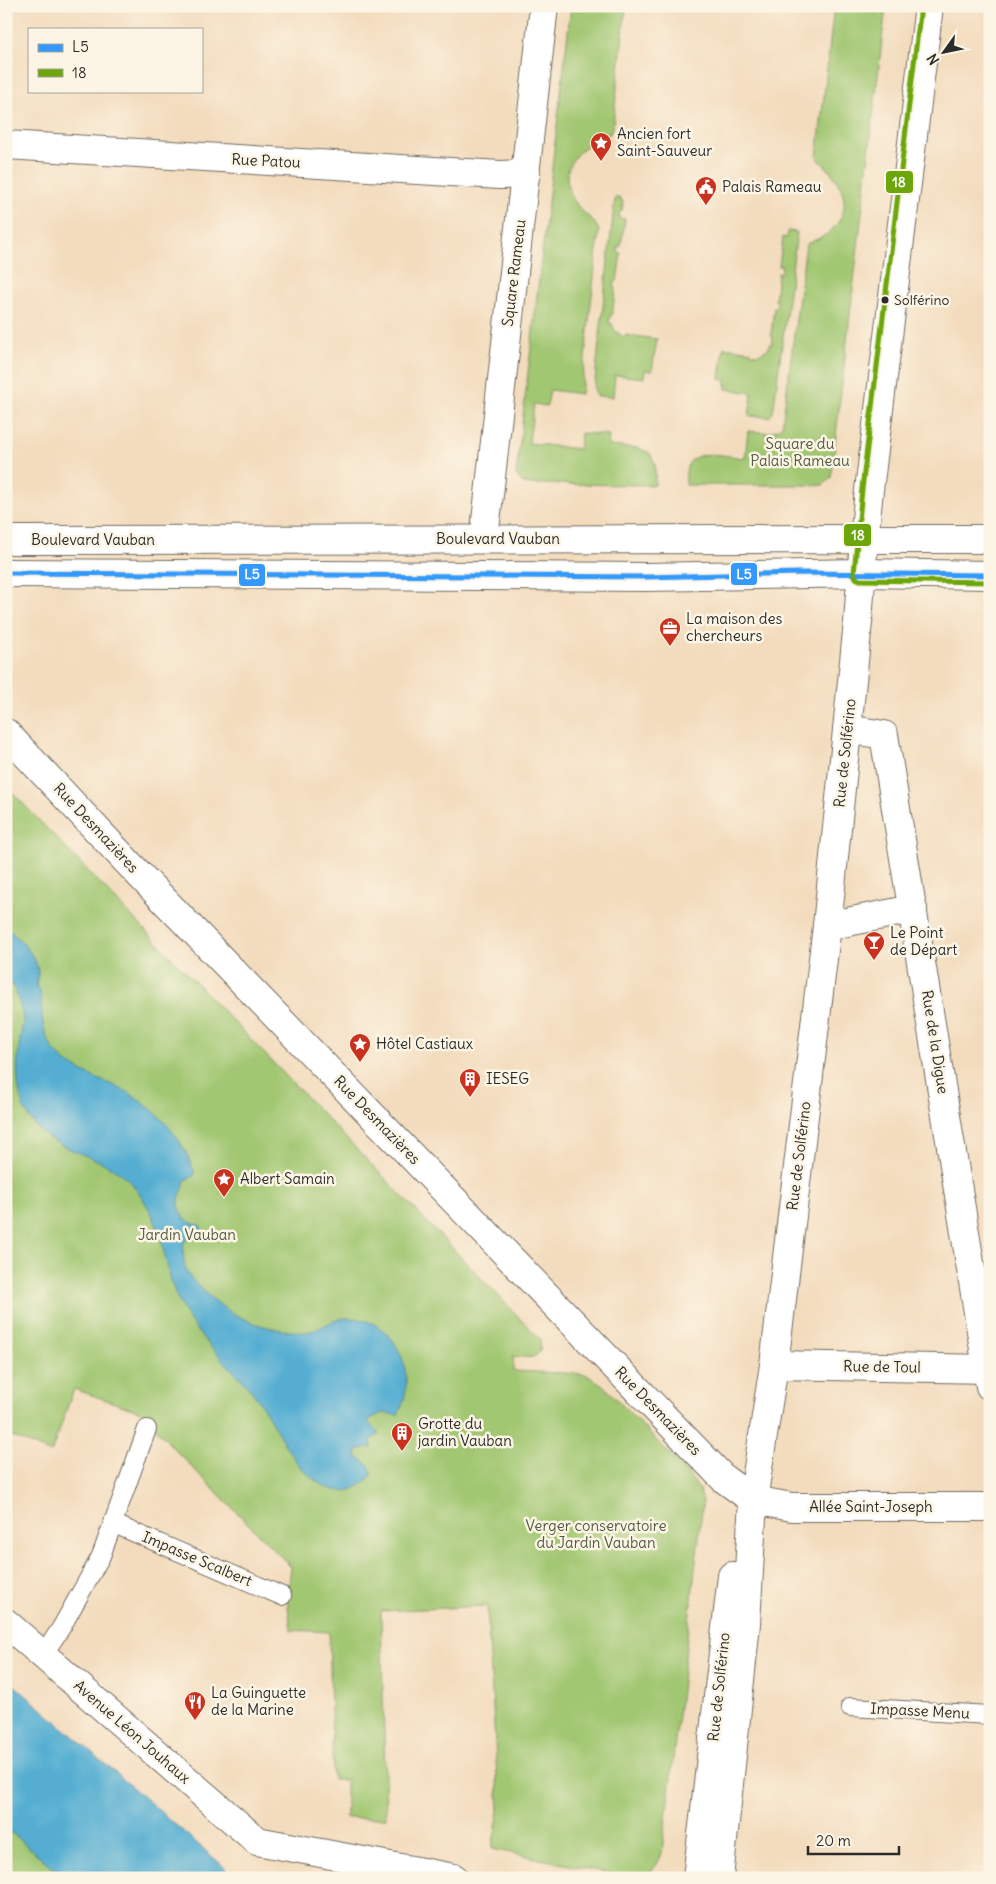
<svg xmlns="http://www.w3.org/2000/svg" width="996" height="1884" viewBox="0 0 996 1884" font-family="Delius,sans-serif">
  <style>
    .green { fill: #a2c772; stroke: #66794e }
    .water { fill: #55aed2; stroke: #406c7e }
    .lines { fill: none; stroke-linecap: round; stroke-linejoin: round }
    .lane-casing { stroke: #71695e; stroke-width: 20 }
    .street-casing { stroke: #71695e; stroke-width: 30 }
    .secondary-casing { stroke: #71695e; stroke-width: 30 }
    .primary-casing { stroke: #71695e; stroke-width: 30 }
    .lane { stroke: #fff; stroke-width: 18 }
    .street { stroke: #fff; stroke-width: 28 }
    .secondary { stroke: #fff; stroke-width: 28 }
    .primary { stroke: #fff; stroke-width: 28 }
    .bus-1-casing { stroke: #fcf5e5; stroke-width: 9 }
    .bus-2-casing { stroke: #fcf5e5; stroke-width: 9 }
    .bus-1 { stroke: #39f; stroke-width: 5 }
    .bus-2 { stroke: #6ca60b; stroke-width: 5 }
    .bus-dot { fill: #2b2b2b; stroke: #fcf5e5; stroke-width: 2 }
    .labels { text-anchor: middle; stroke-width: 5; stroke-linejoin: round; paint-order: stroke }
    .bus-label { font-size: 14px; fill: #2b2b2b; stroke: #fcf5e5; text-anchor: start }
    .poi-label { font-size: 15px; fill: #2b2b2b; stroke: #fcf5e5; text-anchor: start }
    .street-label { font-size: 15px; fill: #2b2b2b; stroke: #fcf5e5 }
    .park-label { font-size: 15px; fill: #4f5a40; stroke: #fcf5e5 }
    .line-badge { stroke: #fcf5e5; stroke-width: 2 }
    .badge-label { font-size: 14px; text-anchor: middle; font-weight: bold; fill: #fff }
  </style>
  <rect width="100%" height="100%" fill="#fcf5e5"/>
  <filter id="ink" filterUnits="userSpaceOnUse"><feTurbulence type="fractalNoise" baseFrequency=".02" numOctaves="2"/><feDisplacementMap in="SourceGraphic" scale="10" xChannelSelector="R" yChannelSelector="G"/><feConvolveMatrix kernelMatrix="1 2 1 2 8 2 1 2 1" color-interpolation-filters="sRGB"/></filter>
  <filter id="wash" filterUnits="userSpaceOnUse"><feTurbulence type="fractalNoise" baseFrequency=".0096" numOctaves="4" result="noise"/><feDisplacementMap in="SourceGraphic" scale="20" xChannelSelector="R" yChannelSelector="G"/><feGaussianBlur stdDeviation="1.12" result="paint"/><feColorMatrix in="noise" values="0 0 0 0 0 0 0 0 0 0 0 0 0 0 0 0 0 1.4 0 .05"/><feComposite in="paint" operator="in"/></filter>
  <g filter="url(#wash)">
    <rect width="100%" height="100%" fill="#f3dcbd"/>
    <!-- green -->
    <g class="green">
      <path d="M571 6H626L613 124 610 134C577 147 553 169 577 205 584 216 593 216 599 231L581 394 550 390 547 406 534 404 529 443 579 449 581 433 609 435 608 446 638 448 650 453 655 464V485L524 484 516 475Z"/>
      <path d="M834 6H886L831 478 823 485H686C686 479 685 471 688 465 697 447 729 457 745 458L748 431C761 432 771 435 782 426L806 244C813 241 821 238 827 234 859 208 841 180 817 158Z"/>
      <path d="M615 198H621V201H623L622 211H620L619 218 625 219 621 246H618V253H621L617 281H615L614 287 616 288 612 315 610 316 609 323 612 324 615 331 620 334 621 336 626 337V335L657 339 652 371 645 370 644 378 615 375 613 397 597 396 594 389Z"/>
      <path d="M788 231 797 232 773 413 769 417 749 416 752 393 726 389V380L720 379 724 347 751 351V353L758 354 768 349 770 344H772L773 337 771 336 774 307H777V301L775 300 778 273H781L782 266H779L783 237 787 238Z"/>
      <path d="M6 786 540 1339C543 1361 530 1358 513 1356L514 1371 585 1374 603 1385 684 1469 699 1489 703 1501 662 1853C655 1873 647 1876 627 1877L492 1849 499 1811 487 1606 381 1611 386 1818H346V1780H333L329 1632 291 1630 287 1599 291 1567 176 1451 141 1412 74 1389 51 1453 6 1434Z"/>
      <path d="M6 1828 65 1878H6Z"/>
    </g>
    <!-- water -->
    <g class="water">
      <path d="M6 927C18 938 38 956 38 973 38 977 37 981 36 985L40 990C42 1009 41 1029 51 1046 60 1061 76 1068 91 1076 104 1082 120 1087 132 1095 162 1115 185 1141 195 1175L184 1181C185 1188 180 1192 179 1200 178 1214 187 1224 200 1225L202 1230 201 1233 184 1241C183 1249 183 1262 186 1270 188 1276 194 1281 198 1285 222 1312 255 1328 291 1331 296 1331 302 1333 306 1332 322 1330 333 1317 349 1318 398 1319 419 1376 398 1415L382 1413 368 1420C370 1427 376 1429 379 1435L371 1440 372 1448 365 1447 356 1452V1456L369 1465 372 1474C345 1509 310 1483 291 1454 277 1434 268 1412 253 1393 228 1363 197 1338 179 1302 166 1276 166 1245 154 1219 148 1206 141 1194 132 1184 101 1149 48 1157 25 1110 15 1089 17 1061 20 1039 21 1033 23 1026 23 1020 22 1008 14 983 6 975Z"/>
      <path d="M6 1678 237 1878H65L6 1828Z"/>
    </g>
  </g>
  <g filter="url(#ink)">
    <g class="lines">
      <!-- lane casing -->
      <g class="lane-casing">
        <g id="lane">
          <path d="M112 1523 282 1596"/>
          <path d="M43 1655 61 1628 101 1556 147 1429"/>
          <path d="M850 1707 990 1715"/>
        </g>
      </g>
      <!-- street casing -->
      <g class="street-casing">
        <g id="street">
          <path d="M6 145 500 175 526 174"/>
          <path d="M484 539 544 6"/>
          <path d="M847 729 884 735 990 1386"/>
          <path d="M6 733 132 867 691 1445 724 1479 753 1500 792 1507H990"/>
          <path d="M827 926 913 909"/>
          <path d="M774 1365 990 1369"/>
          <path d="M6 1623 257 1841 454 1878"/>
        </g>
      </g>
      <!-- secondary casing -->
      <g class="secondary-casing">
        <g id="secondary">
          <path d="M929 6 869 490 864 539H990"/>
          <path d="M861 573 990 575"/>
        </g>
      </g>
      <!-- primary casing -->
      <g class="primary-casing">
        <g id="primary">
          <path d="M6 540 864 539 858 622 827 926 774 1365 753 1500 746 1624 719 1878"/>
          <path d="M6 573 646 577 861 573"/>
          <path d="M697 1878 732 1576"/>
        </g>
      </g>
      <!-- lane -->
      <use href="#lane" class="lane"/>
      <!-- street -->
      <use href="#street" class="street"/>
      <!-- secondary -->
      <use href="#secondary" class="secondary"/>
      <!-- primary -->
      <use href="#primary" class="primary"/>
      <!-- bus-1 casing -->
      <g class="bus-1-casing">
        <path id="bus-1" d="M6 573 646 577 799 573 990 575"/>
      </g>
      <!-- bus-2 casing -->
      <g class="bus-2-casing">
        <path id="bus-2" d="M921 6 862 489 854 574 856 578 860 580 990 582"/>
      </g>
      <!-- bus-1 -->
      <use href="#bus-1" class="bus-1"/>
      <!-- bus-2 -->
      <use href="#bus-2" class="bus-2"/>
    </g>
  </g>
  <!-- icons -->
  <defs>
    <g id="sight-pin" transform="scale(1.125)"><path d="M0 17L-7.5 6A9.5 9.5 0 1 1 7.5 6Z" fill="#c8321e" stroke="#fcf5e5"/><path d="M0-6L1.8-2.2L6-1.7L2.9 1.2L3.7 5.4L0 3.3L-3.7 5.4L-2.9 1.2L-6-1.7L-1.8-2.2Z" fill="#fff"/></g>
    <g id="civic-pin" transform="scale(1.125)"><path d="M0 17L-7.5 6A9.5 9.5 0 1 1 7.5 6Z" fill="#c8321e" stroke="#fcf5e5"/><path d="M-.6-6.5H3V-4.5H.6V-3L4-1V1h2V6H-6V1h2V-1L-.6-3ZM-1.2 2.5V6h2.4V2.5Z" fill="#fff"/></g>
    <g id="office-pin" transform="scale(1.125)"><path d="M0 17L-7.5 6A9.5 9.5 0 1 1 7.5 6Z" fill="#c8321e" stroke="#fcf5e5"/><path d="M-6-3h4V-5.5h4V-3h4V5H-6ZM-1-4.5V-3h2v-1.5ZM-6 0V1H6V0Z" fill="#fff"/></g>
    <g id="bar-pin" transform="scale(1.125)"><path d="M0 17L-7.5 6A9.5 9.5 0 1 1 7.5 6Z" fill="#c8321e" stroke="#fcf5e5"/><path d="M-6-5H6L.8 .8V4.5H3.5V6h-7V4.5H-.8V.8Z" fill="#fff"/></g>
    <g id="building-pin" transform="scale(1.125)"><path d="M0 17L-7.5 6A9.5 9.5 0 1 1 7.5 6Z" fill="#c8321e" stroke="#fcf5e5"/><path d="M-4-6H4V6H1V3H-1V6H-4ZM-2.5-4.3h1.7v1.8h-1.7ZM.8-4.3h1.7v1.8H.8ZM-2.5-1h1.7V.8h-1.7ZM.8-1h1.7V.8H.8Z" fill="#fff"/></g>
    <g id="restaurant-pin" transform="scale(1.125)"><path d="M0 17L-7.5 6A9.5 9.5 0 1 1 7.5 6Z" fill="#c8321e" stroke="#fcf5e5"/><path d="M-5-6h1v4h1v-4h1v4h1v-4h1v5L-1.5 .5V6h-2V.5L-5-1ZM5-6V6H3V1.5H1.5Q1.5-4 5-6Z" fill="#fff"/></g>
  </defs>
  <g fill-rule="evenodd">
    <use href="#sight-pin" x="601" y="143"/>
    <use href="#civic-pin" x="706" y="187"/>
    <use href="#office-pin" x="670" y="628"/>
    <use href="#bar-pin" x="874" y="942"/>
    <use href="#sight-pin" x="360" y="1044"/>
    <use href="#building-pin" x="470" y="1079"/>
    <use href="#sight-pin" x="224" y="1179"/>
    <use href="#building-pin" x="402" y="1433"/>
    <use href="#restaurant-pin" x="195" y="1702"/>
  </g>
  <!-- markers -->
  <circle class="bus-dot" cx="885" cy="300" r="4.5"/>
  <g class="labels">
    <!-- bus labels -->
    <g class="bus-label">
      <text x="894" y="305">Solférino</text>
    </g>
    <!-- poi labels -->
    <g class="poi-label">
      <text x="617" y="139">Ancien fort<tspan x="617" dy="17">Saint-Sauveur</tspan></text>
      <text x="722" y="192">Palais Rameau</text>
      <text x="686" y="624">La maison des<tspan x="686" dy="17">chercheurs</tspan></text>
      <text x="890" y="938">Le Point<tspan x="890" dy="17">de Départ</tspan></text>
      <text x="376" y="1049">Hôtel Castiaux</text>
      <text x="486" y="1084">IESEG</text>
      <text x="240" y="1184">Albert Samain</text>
      <text x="418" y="1429">Grotte du<tspan x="418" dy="17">jardin Vauban</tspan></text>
      <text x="211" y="1698">La Guinguette<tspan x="211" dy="17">de la Marine</tspan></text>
    </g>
    <!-- street labels -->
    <g class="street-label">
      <text transform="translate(266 161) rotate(3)" y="5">Rue Patou</text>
      <text transform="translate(514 273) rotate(-83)" y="5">Square Rameau</text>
      <text x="498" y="544">Boulevard Vauban</text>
      <text x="93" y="545">Boulevard Vauban</text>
      <text transform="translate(845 753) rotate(-84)" y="5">Rue de Solférino</text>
      <text transform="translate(96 828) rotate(47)" y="5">Rue Desmazières</text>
      <text transform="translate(935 1042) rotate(81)" y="5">Rue de la Digue</text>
      <text transform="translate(377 1120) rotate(46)" y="5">Rue Desmazières</text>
      <text transform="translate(799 1156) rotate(-83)" y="5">Rue de Solférino</text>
      <text transform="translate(882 1367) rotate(1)" y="5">Rue de Toul</text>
      <text transform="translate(658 1411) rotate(46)" y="5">Rue Desmazières</text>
      <text x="871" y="1512">Allée Saint-Joseph</text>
      <text transform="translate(197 1559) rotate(23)" y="5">Impasse Scalbert</text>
      <text transform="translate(719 1687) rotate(-84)" y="5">Rue de Solférino</text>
      <text transform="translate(920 1711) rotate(3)" y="5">Impasse Menu</text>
      <text transform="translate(132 1732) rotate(41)" y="5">Avenue Léon Jouhaux</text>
    </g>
    <!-- park labels -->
    <g class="park-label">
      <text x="800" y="449">Square du<tspan x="800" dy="17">Palais Rameau</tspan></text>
      <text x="187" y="1240">Jardin Vauban</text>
      <text x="596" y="1531">Verger conservatoire<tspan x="596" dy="17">du Jardin Vauban</tspan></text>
    </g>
  </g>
  <g class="line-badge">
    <rect x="885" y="170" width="29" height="24" rx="5" fill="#6ca60b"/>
    <rect x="843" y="523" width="29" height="24" rx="5" fill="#6ca60b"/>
    <rect x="730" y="562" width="28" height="24" rx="5" fill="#39f"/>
    <rect x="238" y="563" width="28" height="24" rx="5" fill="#39f"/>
  </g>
  <g class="badge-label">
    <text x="899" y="187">18</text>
    <text x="858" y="540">18</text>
    <text x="744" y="579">L5</text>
    <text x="252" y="579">L5</text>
  </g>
  <!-- margin -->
  <rect width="996" height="1884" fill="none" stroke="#fcf5e5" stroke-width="25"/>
  <!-- legend -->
  <rect x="28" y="28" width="175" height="65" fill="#fcf5e5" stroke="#a8a49b"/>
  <rect x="38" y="44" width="25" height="8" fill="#3399ff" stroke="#a8a49b"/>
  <text x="72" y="52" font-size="15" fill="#2b2b2b">L5</text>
  <rect x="38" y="69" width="25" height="8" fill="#6ca60b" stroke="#a8a49b"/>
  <text x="72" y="78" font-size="15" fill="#2b2b2b">18</text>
  <!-- north arrow -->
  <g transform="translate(944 52) rotate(237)" stroke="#fcf5e5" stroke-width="4" paint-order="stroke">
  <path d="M0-4L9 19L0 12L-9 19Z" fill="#2b2b2b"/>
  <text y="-8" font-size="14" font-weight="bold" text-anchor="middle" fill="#2b2b2b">N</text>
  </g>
  <!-- scale -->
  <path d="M808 1846v8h91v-8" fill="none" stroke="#2b2b2b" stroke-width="2.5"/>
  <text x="816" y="1846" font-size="15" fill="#2b2b2b" stroke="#fcf5e5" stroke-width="4" paint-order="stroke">20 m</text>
</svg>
